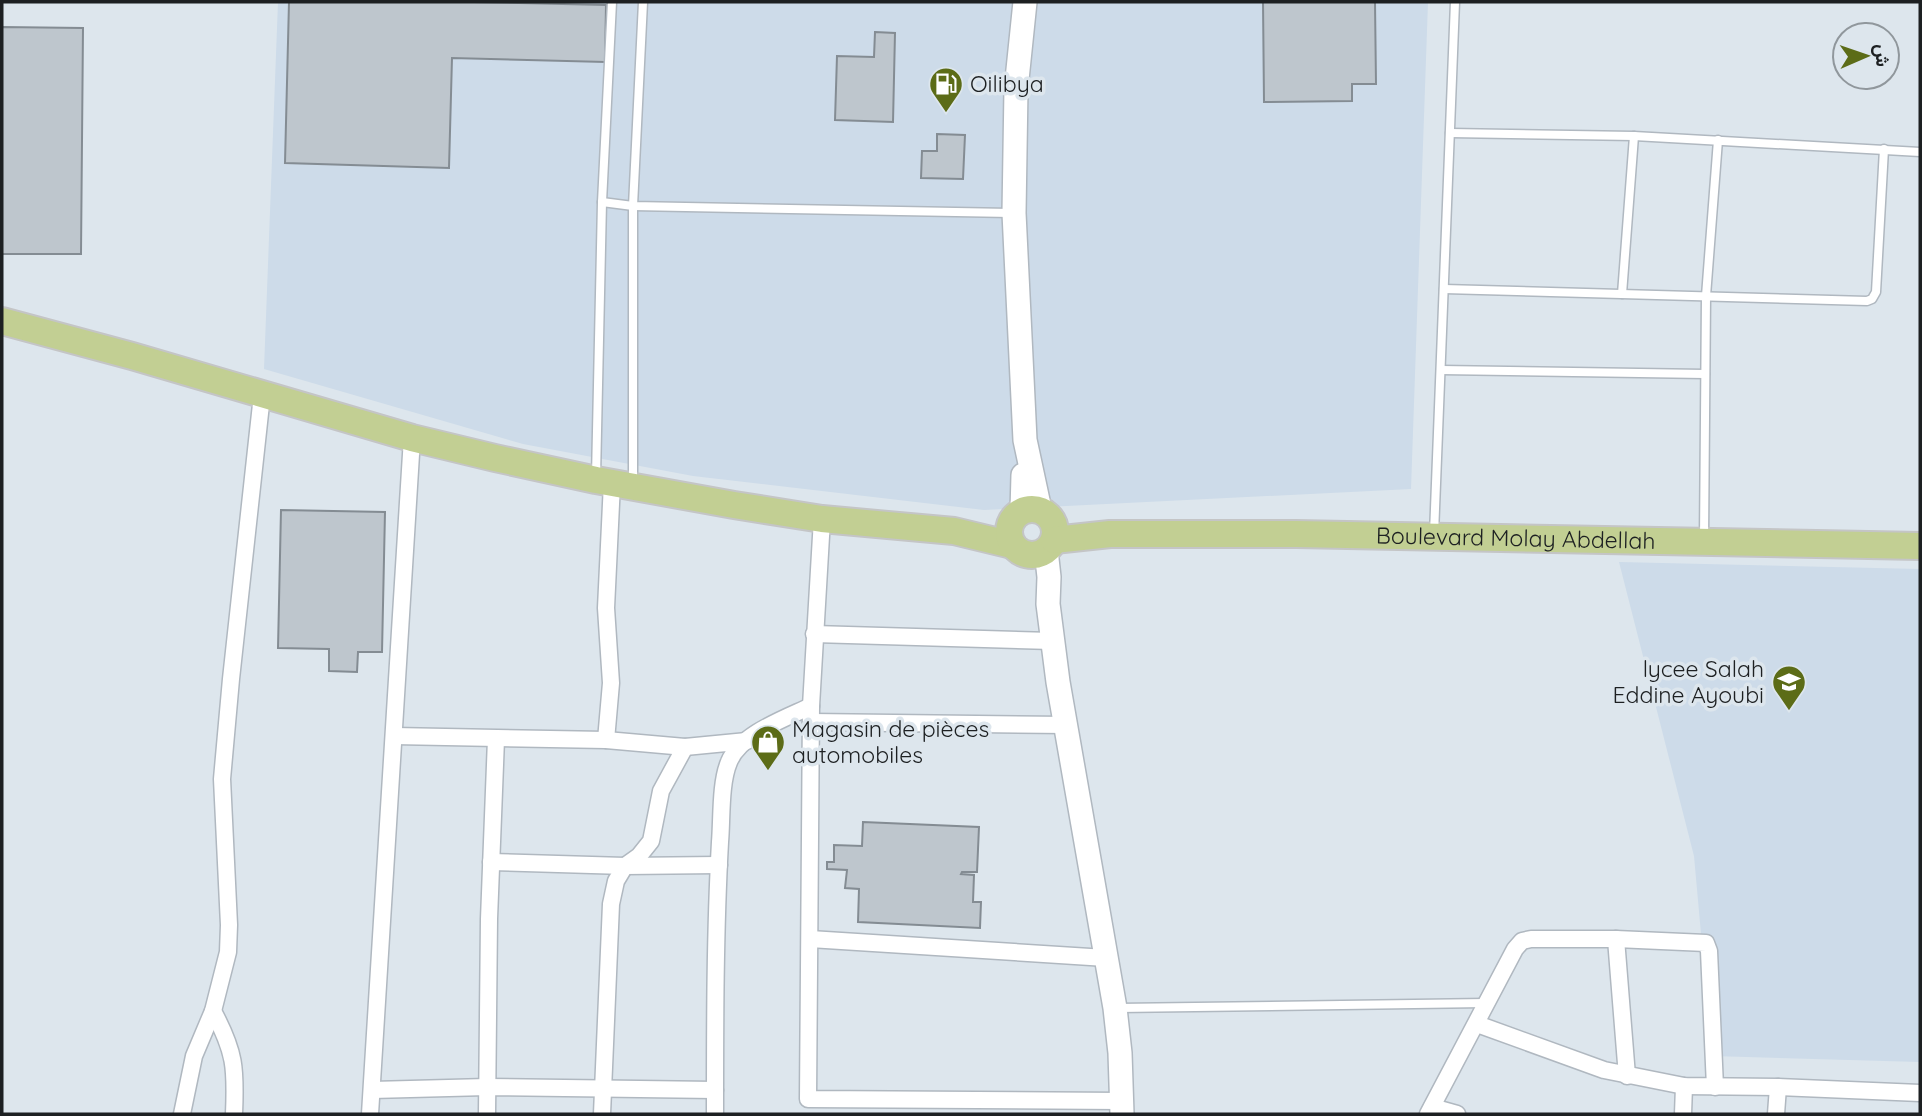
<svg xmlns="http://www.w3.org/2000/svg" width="1922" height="1116" viewBox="0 0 1922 1116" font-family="Quicksand,Vazirmatn,sans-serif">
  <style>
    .built { fill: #cddbe9 }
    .building { fill: #bec6cd; stroke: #848c93; stroke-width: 2 }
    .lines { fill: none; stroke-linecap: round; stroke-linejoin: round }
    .lane-casing { stroke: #b0b8c0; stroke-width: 11 }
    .street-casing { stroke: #b0b8c0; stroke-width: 19 }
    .secondary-casing { stroke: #b0b8c0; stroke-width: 26 }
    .primary-casing { stroke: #c4c5c6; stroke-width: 30 }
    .lane { stroke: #fff; stroke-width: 8 }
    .street { stroke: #fff; stroke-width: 16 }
    .secondary { stroke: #fff; stroke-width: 23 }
    .primary { stroke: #c2cf93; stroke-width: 26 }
    .labels { text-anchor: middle; stroke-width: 7; stroke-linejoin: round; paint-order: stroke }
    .poi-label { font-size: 23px; fill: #1d2022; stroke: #dde6ed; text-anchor: start }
    .street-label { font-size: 23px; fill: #1d2022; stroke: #dde6ed }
  </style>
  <rect width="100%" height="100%" fill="#dde6ed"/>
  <!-- built -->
  <g class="built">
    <path d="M278 2H1428L1411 489 984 510 693 476 523 444 264 369Z"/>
    <path d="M1619 562 1920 569V1062L1712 1056 1694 856Z"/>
  </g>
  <!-- building -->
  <g class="building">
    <path d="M289 2H474L606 5 605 62 452 58 449 168 285 163Z"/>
    <path d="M1263 2H1375L1376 84H1352V101L1264 102Z"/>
    <path d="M2 27 83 28 81 254H2Z"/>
    <path d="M875 32 895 33 893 122 835 120 837 56 874 57Z"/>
    <path d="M937 134 965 135 963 179 921 178 922 151H937Z"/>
    <path d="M281 510 385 512 382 652H358L357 672 329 671V649L278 648Z"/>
    <path d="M863 822 979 827 977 872H962L961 874 974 875 973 902H981L980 928 858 922 859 889 845 888 847 870 827 869V862H834V845L862 846Z"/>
  </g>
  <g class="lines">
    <!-- lane casing -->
    <g class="lane-casing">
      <g id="lane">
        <path d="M1450 133 1634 136 1920 152"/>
        <path d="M602 202 633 206 1011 213"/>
        <path d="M1444 289 1867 301 1872 299 1876 292 1884 149"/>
        <path d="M1622 294 1634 136"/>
        <path d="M1441 370 1705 374"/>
        <path d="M596 477 602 202 612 2"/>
        <path d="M633 482V206L643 2"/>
        <path d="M1434 534 1455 2"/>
        <path d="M1704 539 1706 296 1718 140"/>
        <path d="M1118 1008 1486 1003"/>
      </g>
    </g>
    <!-- street casing -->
    <g class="street-casing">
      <g id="street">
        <path d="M822 519 811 706 808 1099 1122 1101"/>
        <path d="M814 634 1052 641"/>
        <path d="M811 722 1067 725"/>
        <path d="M394 736 606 740 685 747 747 741"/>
        <path d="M606 740 611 683 606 608 612 483"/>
        <path d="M491 862 625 866 719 865"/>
        <path d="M810 939 1106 958"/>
        <path d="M1616 939 1627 1076"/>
        <path d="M213 1011C235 1052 236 1068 234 1114"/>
        <path d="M1477 1024 1604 1070 1684 1086 1778 1087 1920 1093"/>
        <path d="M372 1090 487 1087 715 1090"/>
        <path d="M1432 1107 1457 1114"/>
        <path d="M182 1114 194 1056 213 1011 228 952 229 925 222 779 231 679 262 395"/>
        <path d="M370 1114 412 438"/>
        <path d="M487 1114 489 919 496 739"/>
        <path d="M602 1114 611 904 616 881 625 866 639 856 651 841 661 791 685 747"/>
        <path d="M715 1114C715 1024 715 932 720 842 722 819 720 783 729 762 740 734 786 718 811 706"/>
        <path d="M1428 1114 1515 949 1522 941 1531 939H1616L1706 943 1709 951 1715 1087"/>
        <path d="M1683 1114 1684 1086"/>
        <path d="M1776 1114 1778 1087"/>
      </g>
    </g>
    <!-- secondary casing -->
    <g class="secondary-casing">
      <g id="secondary">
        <path d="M1025 2 1016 89 1014 213 1025 440 1040 510"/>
        <path d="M1022 511 1023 475"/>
        <path d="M1046 550 1049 577 1048 604 1058 682 1115 1008 1120 1053 1122 1114"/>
      </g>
    </g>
    <!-- primary casing -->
    <g class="primary-casing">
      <g id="primary">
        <path d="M2 321 132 356 412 438 495 458 596 480 734 505 822 519 954 531 1012 545"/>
        <circle cx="1032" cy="532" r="23"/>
        <path id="s1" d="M1054 540 1110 534H1296L1920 546"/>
      </g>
    </g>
    <!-- lane -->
    <use href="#lane" class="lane"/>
    <!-- street -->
    <use href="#street" class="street"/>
    <!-- secondary -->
    <use href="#secondary" class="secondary"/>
    <!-- primary -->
    <use href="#primary" class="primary"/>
  </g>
  <!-- icons -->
  <defs>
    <g id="fuel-pin" transform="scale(1.75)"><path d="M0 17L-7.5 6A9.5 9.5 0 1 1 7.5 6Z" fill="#5c6c17" stroke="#dde6ed"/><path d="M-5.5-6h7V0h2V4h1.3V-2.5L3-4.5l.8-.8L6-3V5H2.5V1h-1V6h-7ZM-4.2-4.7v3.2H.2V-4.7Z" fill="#fff"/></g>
    <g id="school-pin" transform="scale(1.75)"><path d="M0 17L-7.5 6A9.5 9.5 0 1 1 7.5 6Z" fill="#5c6c17" stroke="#dde6ed"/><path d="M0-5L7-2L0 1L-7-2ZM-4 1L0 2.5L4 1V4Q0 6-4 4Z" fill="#fff"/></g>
    <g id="shop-pin" transform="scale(1.75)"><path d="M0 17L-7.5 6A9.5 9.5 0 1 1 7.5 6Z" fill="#5c6c17" stroke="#dde6ed"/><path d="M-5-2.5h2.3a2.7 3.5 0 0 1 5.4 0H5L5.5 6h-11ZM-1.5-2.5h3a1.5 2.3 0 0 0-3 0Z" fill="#fff"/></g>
  </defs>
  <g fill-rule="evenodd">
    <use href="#fuel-pin" x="946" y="84"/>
    <use href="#school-pin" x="1789" y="682"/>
    <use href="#shop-pin" x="768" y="742"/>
  </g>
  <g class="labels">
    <!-- poi labels -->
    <g class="poi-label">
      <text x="970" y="92">Oilibya</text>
      <text x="1764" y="677" text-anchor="end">lycee Salah<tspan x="1764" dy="26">Eddine Ayoubi</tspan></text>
      <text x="792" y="737">Magasin de pièces<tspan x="792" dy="26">automobiles</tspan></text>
    </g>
    <!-- street labels -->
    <g class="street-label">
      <text dy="8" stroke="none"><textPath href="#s1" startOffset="462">Boulevard Molay Abdellah</textPath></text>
    </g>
  </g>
  <!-- border -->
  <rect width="1922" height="1116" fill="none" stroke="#1d2022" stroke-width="7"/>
  <!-- north arrow -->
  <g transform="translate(1866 56) rotate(88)"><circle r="33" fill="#dde6ed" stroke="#90979c" stroke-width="2"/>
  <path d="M0-5L12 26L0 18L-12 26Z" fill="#5c6c17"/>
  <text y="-10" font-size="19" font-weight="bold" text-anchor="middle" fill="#1d2022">ش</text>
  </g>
</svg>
